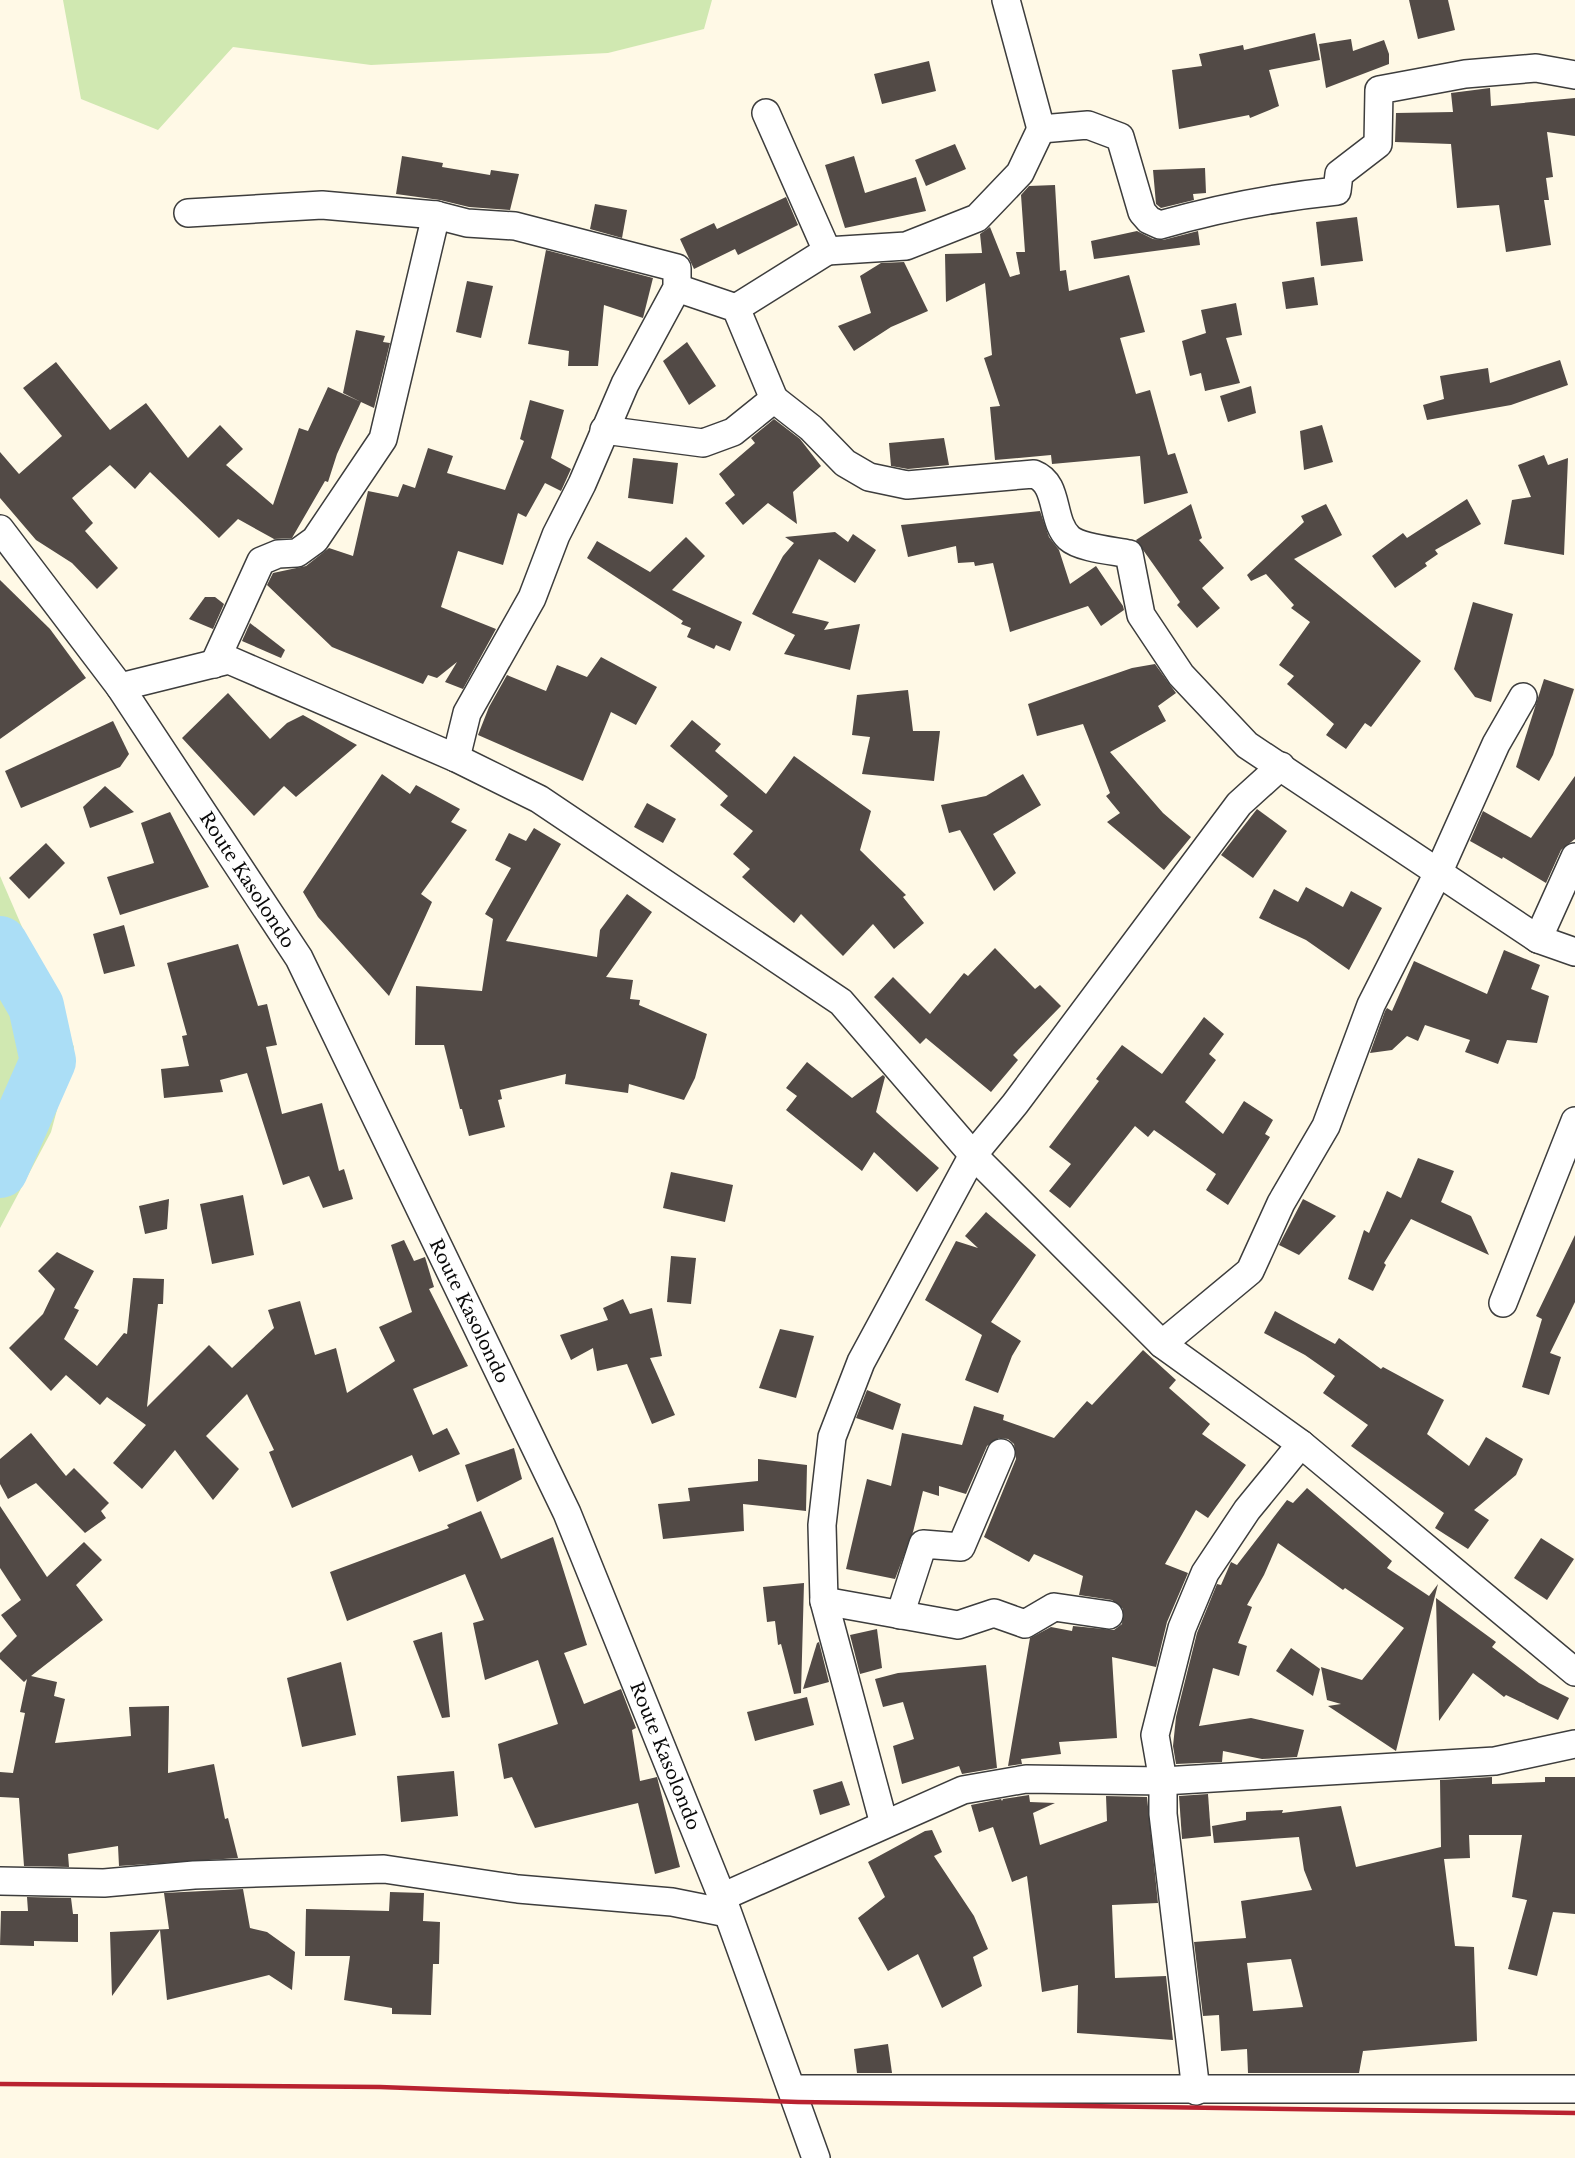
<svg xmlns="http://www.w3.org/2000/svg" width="1575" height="2158" viewBox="0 0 1575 2158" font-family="'Libre Baskerville',serif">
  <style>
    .green { fill: #d0e8b1 }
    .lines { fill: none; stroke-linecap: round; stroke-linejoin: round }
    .river { stroke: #abdef6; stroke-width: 56 }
    .building { fill: #524a46; fill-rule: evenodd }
    .street-casing { stroke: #3d3d3d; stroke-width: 30 }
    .street { stroke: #fff; stroke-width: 27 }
    .rail { stroke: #b92230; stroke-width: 4.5 }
    .labels { text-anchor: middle; stroke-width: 6; stroke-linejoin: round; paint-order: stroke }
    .street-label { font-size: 18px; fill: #0a0a0a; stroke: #fff }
  </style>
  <rect width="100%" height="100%" fill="#fff9e6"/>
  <!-- green -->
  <g class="green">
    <path d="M63 0H712L704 29 608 53 371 65 233 47 158 130 81 99Z"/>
    <path d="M0 876 74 1047 51 1132 0 1228Z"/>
  </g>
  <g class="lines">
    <!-- river -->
    <path class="river" d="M0 944 36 1006 48 1061 0 1170"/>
  </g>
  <!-- building -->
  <g class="building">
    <path d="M1409 0H1448L1455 30 1418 39Z"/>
    <path d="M1315 33 1320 60 1269 70 1279 106 1250 118 1249 115 1179 129 1172 70 1202 66 1199 54 1243 45 1244 50Z"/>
    <path d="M1351 39 1353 51 1384 40 1389 54V64L1326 88 1319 44Z"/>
    <path d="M929 61 936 91 882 104 874 74Z"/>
    <path d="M1490 88 1491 106 1575 98V136L1547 132 1553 177 1546 178 1549 200H1544L1551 245 1506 252 1499 205 1457 208 1451 144 1395 142 1396 113 1453 112 1451 93Z"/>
    <path d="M955 144 966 169 926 186 915 160Z"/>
    <path d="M402 156 443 163 442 167 490 175 491 170 519 174 510 210 469 207 440 200 396 194Z"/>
    <path d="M854 156 865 193 916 177 926 211 845 228 825 165Z"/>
    <path d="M1205 168 1206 193 1193 194 1194 200 1161 208 1156 204 1153 170Z"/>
    <path d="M1055 185 1060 271 1066 270 1069 291 1129 275 1145 332 1120 338 1136 394 1150 390 1168 455 1175 453 1188 493 1144 504 1140 456 1052 464 1051 455 995 460 990 407 1000 406 984 358 992 355 985 283 946 302 945 254 982 253 980 234 990 227 1010 277 1020 274 1016 252H1025L1021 195 1029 186Z"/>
    <path d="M786 197 798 225 738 255 735 249 694 269 680 239 714 223 717 229Z"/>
    <path d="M595 204 627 210 622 238 590 229Z"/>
    <path d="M1357 217 1363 261 1321 266 1316 222Z"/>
    <path d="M1137 231 1153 239 1163 240 1198 231 1200 245 1094 259 1091 241Z"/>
    <path d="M546 250 653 278 643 318 604 305 598 366H568L569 351 528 344Z"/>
    <path d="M904 262 928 311 891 327 854 351 838 326 871 313 860 276 881 263Z"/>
    <path d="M1314 277 1318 305 1286 309 1282 282Z"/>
    <path d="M467 281 493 286 481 338 456 332Z"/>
    <path d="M1236 303 1242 335 1226 338 1240 383 1205 391 1201 373 1190 376 1182 341 1206 333 1201 310Z"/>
    <path d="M356 330 385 336 383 342 390 343 374 408 361 402 337 454 328 482 325 481 292 538 274 539 238 519 219 538 150 472 135 489 110 465 72 498 93 523 85 531 118 568 97 589 72 563 36 540 0 498V452L19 474 62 436 23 388 56 362 110 430 146 403 188 458 220 425 243 449 226 465 273 505 299 428 308 431 328 387 361 402 343 393Z"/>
    <path d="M687 342 716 386 689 405 663 361Z"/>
    <path d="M1560 360 1568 385 1511 405 1427 420 1423 405 1444 399 1440 376 1488 368 1490 383Z"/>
    <path d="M1251 386 1256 413 1228 422 1220 396Z"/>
    <path d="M530 400 564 410 551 458 571 469 561 491 545 483 526 517 518 513 503 565 458 551 441 607 496 629 463 689 445 682 457 662 437 678 428 675 423 684 332 647 267 585 273 573 306 566 329 548 353 556 368 491 398 497 403 484 415 488 428 448 453 456 447 473 505 490 524 441 520 439Z"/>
    <path d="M774 419 800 439 821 466 793 492 797 524 768 503 743 525 725 503 735 495 719 474 755 443 751 438Z"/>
    <path d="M1322 425 1333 462 1304 470 1300 431Z"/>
    <path d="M944 438 949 465 908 469 891 466 889 443Z"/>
    <path d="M1544 455 1548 465 1568 458 1564 555 1504 544 1512 500 1531 497 1518 465Z"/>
    <path d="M633 458 678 463 673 504 628 498Z"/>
    <path d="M1467 499 1481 524 1435 550 1438 554 1425 563 1427 566 1395 588 1372 556 1403 533 1407 538Z"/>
    <path d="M1191 504 1202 538 1199 540 1224 568 1202 588 1220 608 1197 628 1177 605 1180 602 1136 540Z"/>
    <path d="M1326 504 1342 535 1294 559 1421 661 1371 727 1365 723 1346 749 1326 735 1334 724 1287 684 1294 676 1279 665 1310 622 1291 608 1294 605 1266 574 1251 581 1247 575 1304 522 1301 516Z"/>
    <path d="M1040 511 1049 537 1059 550 1070 584 1096 566 1123 606 1124 610 1101 626 1088 606 1010 632 993 563 975 566 974 562 958 563 956 546 908 557 901 525Z"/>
    <path d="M835 532 848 542 853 534 876 550 855 583 819 559 792 613 829 622 824 630 860 624 850 670 784 654 795 635 752 614 783 556 794 543 785 537Z"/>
    <path d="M686 537 705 556 672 590 742 622 730 651 716 645 714 649 687 637 691 628 681 624 683 621 587 558 597 541 650 572Z"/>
    <path d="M0 580 50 629 86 678 0 739Z"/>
    <path d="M205 597H215L224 604 213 629 189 619Z"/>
    <path d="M1473 602 1513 614 1491 702 1475 697 1454 669Z"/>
    <path d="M250 623 285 650 281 658 242 641Z"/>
    <path d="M601 657 657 687 636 725 611 712 583 781 478 735 489 707 507 675 546 691 557 665 587 677Z"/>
    <path d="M1155 664 1176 693 1158 706 1166 721 1110 752 1163 813 1191 837 1164 870 1107 822 1120 813 1106 796 1110 793 1083 724 1037 736 1028 704 1132 668Z"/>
    <path d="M1544 679 1574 689 1553 755 1539 781 1516 767Z"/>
    <path d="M908 690 913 731H940L934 781 862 774 870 737 852 735 857 695Z"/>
    <path d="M228 693 270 739 287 723 303 715 357 745 296 797 284 786 254 816 182 738Z"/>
    <path d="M692 720 721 744 715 751 766 794 794 756 871 811 860 850 906 895 903 897 924 923 894 949 873 924 843 956 801 914 794 923 742 877 750 869 733 854 753 831 720 805 728 796 670 746Z"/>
    <path d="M113 721 129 754 120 767 21 808 5 771Z"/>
    <path d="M382 774 410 794 416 785 460 809 451 822 467 830 421 894 432 902 389 996 318 917 303 892Z"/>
    <path d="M1023 774 1041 805 993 834 1016 873 994 891 960 830 949 833 941 805 986 796Z"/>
    <path d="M1575 776V839L1561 850 1546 883 1503 857 1502 859 1470 841 1483 811 1531 838Z"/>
    <path d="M105 786 134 812 90 828 83 807Z"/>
    <path d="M647 803 676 819 663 843 634 827Z"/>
    <path d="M1257 809 1287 831 1253 878 1221 855Z"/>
    <path d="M170 812 209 887 120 915 107 877 154 863 141 823Z"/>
    <path d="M534 828 561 844 506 941 597 957 600 930 627 894 652 912 606 977 633 980 630 999 640 1000 639 1005 707 1034 695 1078 684 1100 629 1084 628 1093 565 1084 566 1074 500 1090 502 1099 498 1100 505 1127 469 1136 462 1109H460L444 1045H415L416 986 482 991 493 919 485 914 511 868 495 860 509 833 526 841Z"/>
    <path d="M46 843 65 863 29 899 9 878Z"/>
    <path d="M1306 887 1343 907 1351 891 1382 908 1349 970 1306 940 1259 918 1274 889 1298 902Z"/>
    <path d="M124 925 135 966 104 974 93 934Z"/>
    <path d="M238 944 258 1006 267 1004 277 1045 266 1047 282 1114 322 1103 339 1171 344 1169 353 1199 323 1208 309 1176 283 1185 247 1073 220 1080 223 1092 164 1098 161 1069 189 1066 182 1036 187 1035 167 963Z"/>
    <path d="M995 948 1035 989 1040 985 1061 1006 1013 1055 1018 1060 991 1092 926 1038 920 1044 874 997 893 977 930 1014 964 973 968 976Z"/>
    <path d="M1504 950 1540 965 1531 989 1549 996 1537 1043 1507 1040 1498 1064 1465 1052 1470 1040 1425 1025 1418 1041 1407 1036 1392 1050 1370 1053 1385 1011 1387 1008 1392 1011 1414 961 1487 994Z"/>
    <path d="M1204 1017 1224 1034 1209 1054 1216 1060 1185 1102 1223 1134 1244 1101 1273 1120 1265 1134 1270 1137 1228 1205 1206 1190 1216 1174 1154 1130 1148 1137 1135 1126 1070 1208 1049 1191 1071 1164 1049 1147 1099 1081 1096 1079 1122 1045 1162 1074Z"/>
    <path d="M807 1062 852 1098 883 1075 885 1077 876 1112 939 1168 917 1192 874 1152 862 1171 786 1110 797 1096 786 1088Z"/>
    <path d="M1418 1158 1454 1171 1441 1202 1471 1216 1489 1255 1411 1219 1384 1263 1386 1265 1373 1291 1348 1279 1364 1230 1369 1233 1387 1191 1401 1198Z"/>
    <path d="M671 1172 733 1185 725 1222 663 1208Z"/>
    <path d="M243 1195 254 1255 212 1264 200 1204Z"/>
    <path d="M169 1199 167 1229 145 1234 139 1206Z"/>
    <path d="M1303 1199 1336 1216 1299 1255 1279 1245Z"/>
    <path d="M986 1212 1036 1255 991 1322 1021 1341 1012 1356 998 1393 965 1380 982 1335 925 1300 956 1241 978 1248 965 1236Z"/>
    <path d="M1575 1235V1302L1550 1353 1561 1357 1549 1395 1522 1387 1542 1319 1536 1316Z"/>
    <path d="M404 1240 414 1261 425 1257 434 1287 429 1289 468 1366 413 1389 433 1435 447 1428 460 1454 419 1472 412 1455 292 1508 269 1452 274 1450 247 1394 206 1436 239 1469 213 1500 175 1450 142 1489 113 1463 146 1425 107 1397 100 1405 66 1375 51 1391 9 1348 43 1314 55 1289 38 1271 57 1252 94 1271 74 1308 79 1310 64 1339 97 1366 124 1333 127 1334 133 1278 164 1279 163 1304H158L147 1407 209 1345 232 1368 274 1328 268 1310 300 1301 315 1355 336 1348 347 1393 395 1361 379 1327 412 1312 391 1245Z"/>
    <path d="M671 1256 696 1258 691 1304 667 1302Z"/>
    <path d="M623 1299 630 1314 652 1308 662 1356 650 1358 675 1415 652 1424 627 1364 597 1371 593 1348 571 1360 560 1335 608 1320 603 1308Z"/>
    <path d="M1275 1311 1335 1344 1339 1338 1381 1369 1383 1367 1444 1400 1427 1434 1469 1466 1486 1437 1523 1459 1516 1475 1474 1510 1489 1520 1468 1549 1435 1528 1444 1513 1351 1446 1368 1425 1323 1393 1335 1376 1305 1355 1264 1333Z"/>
    <path d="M780 1329 814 1336 796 1398 759 1388Z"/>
    <path d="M1143 1350 1176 1380 1169 1388 1210 1424 1202 1434 1246 1465 1208 1518 1196 1510 1165 1564 1188 1573 1167 1622 1156 1667 1112 1657 1117 1738 1059 1742 1061 1754 1021 1759 1022 1764 1008 1766 1030 1638 1051 1627 1072 1631 1073 1626 1114 1630 1122 1624 1123 1609 1112 1600 1079 1595 1083 1576 1034 1554 1029 1562 984 1537 1016 1459 1014 1444 1008 1439 999 1438 987 1446 966 1494 939 1486V1496L923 1491 913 1532 895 1579 846 1569 867 1479 891 1486 902 1433 962 1445 974 1406 1004 1415 1003 1420 1054 1438 1087 1401 1092 1405Z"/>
    <path d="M867 1390 901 1404 893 1430 856 1418Z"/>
    <path d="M31 1433 66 1476 74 1468 109 1503 101 1511 106 1518 85 1533 36 1483 8 1499 0 1484V1459Z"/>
    <path d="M514 1448 522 1479 477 1502 465 1465Z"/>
    <path d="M758 1459 807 1465 806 1511 743 1504 744 1531 663 1539 658 1504 690 1501 688 1488 758 1481Z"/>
    <path d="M1307 1488 1392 1561 1387 1568 1429 1596 1438 1584 1396 1751 1328 1706 1341 1704 1327 1700 1321 1667 1362 1680 1404 1628 1345 1588 1343 1590 1278 1543 1264 1575 1247 1605 1252 1607 1238 1643 1247 1646 1239 1676 1213 1668 1199 1726 1251 1718 1304 1730 1297 1757 1262 1759 1223 1751 1222 1762 1176 1764 1173 1746 1176 1717 1197 1633 1217 1584 1221 1585 1231 1562 1237 1565 1287 1500 1293 1503Z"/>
    <path d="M0 1506 47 1577 84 1542 102 1560 76 1585 103 1620 31 1676 57 1682 54 1696 65 1699 55 1743 131 1736 129 1707 169 1706 168 1773 214 1764 225 1819 228 1818 238 1858 119 1866 118 1846 68 1854 69 1867 24 1866 19 1798 0 1797V1772L13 1773 25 1713 20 1712 27 1679 24 1682 0 1659V1653L17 1636 1 1615 21 1600 0 1568Z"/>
    <path d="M481 1511 501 1559 553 1537 587 1645 564 1653 584 1704 621 1689 636 1728 632 1730 640 1781 657 1777 680 1867 655 1874 638 1803 535 1828 512 1777 504 1779 498 1744 558 1724 538 1660 485 1680 473 1623 484 1620 465 1574 347 1621 330 1572 449 1528 447 1525Z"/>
    <path d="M1541 1538 1574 1559 1547 1600 1514 1578Z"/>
    <path d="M804 1583 801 1693 794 1694 781 1644 778 1645 775 1621 767 1622 763 1587Z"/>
    <path d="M1436 1598 1496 1642 1492 1647 1539 1683 1569 1698 1558 1720 1506 1695 1504 1697 1473 1673 1439 1721Z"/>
    <path d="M877 1629 882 1668 860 1674 850 1635Z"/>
    <path d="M442 1632 450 1717 442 1718 413 1641Z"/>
    <path d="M819 1642 829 1682 803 1689 817 1643Z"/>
    <path d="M1291 1648 1320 1669 1313 1696 1276 1671Z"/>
    <path d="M341 1662 356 1735 302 1747 287 1678Z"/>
    <path d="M986 1665 997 1768 962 1774 959 1766 902 1784 893 1746 914 1739 903 1702 883 1707 875 1679 898 1673Z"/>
    <path d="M807 1697 814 1725 755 1741 747 1712Z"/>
    <path d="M454 1771 458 1816 401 1822 397 1776Z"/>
    <path d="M1492 1777V1784L1545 1782V1777H1575V1914L1553 1912 1537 1976 1508 1969 1527 1900 1512 1897 1522 1835H1469L1470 1858 1444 1859 1455 1946 1474 1947 1477 2041 1363 2051 1359 2073H1248L1247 2049 1221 2051 1219 2015 1203 2016 1194 1942 1246 1938 1241 1901 1312 1890 1304 1870 1299 1837 1214 1843 1212 1826 1246 1820V1812L1283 1810 1282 1813 1341 1806 1356 1867 1441 1847 1440 1780ZM1291 1959 1303 2007 1253 2011 1247 1963Z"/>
    <path d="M842 1781 850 1805 820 1815 813 1790Z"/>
    <path d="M1208 1794 1211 1836 1182 1839 1179 1796Z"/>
    <path d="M1029 1795 1030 1802 1055 1803 1033 1813 1040 1845 1107 1821 1106 1796 1147 1797 1158 1903 1112 1905 1115 1978 1166 1976 1173 2040 1077 2033 1078 1985 1042 1992 1027 1876 1012 1882 993 1827 979 1832 971 1805 1001 1799 1002 1801 1003 1799Z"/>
    <path d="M932 1830 942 1852 934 1856 974 1916 988 1949 973 1957 982 1986 942 2008 918 1954 888 1971 858 1918 885 1897 868 1862 925 1831Z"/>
    <path d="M243 1889 250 1928 267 1932 295 1952 292 1990 269 1975 167 2000 160 1930 112 1996 110 1932 169 1929 164 1893Z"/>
    <path d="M390 1892 424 1893 423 1921 440 1922 439 1964H433L431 2015 392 2014V2008L344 2000 350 1956H305L306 1909 389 1911Z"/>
    <path d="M27 1897 71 1898 73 1914H78V1942L34 1941V1946L0 1945 1 1911H28Z"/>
    <path d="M888 2044 892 2073H857L854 2049Z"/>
  </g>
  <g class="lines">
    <!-- street casing -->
    <g class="street-casing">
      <g id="street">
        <path d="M1006 0 1041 129 1088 125 1120 137 1142 212 1149 220 1160 225C1219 208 1276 197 1337 191L1339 174 1378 144 1379 90 1465 74 1536 68 1575 75"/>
        <path d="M766 113 827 251 906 246 977 218 1020 173 1041 129"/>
        <path d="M188 213 322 205 436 215 467 223 515 226 677 268V288L625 384 582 484 556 535 532 598 467 713 456 758"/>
        <path d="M677 288 736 308 774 399"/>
        <path d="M736 308 827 251"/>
        <path d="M604 430 703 443 733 432 774 399 811 428 845 463 869 477 907 485 1034 474C1060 484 1050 520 1069 538 1080 548 1115 551 1129 554L1141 615 1181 675 1247 745 1538 939 1575 952"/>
        <path d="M0 529 120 687 299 958 567 1513 722 1897 816 2158"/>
        <path d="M214 664 261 561 278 554 297 553 315 540 383 439 436 215"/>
        <path d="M120 687 229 660 456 758 539 799 841 1002 973 1155 1162 1344 1301 1444 1575 1672"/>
        <path d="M1538 939 1575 857"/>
        <path d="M1503 1303 1575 1121"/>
        <path d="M1162 1344 1250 1271 1281 1203 1326 1126 1371 1005 1439 871 1496 744 1523 697"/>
        <path d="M824 1601 958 1625 994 1613 1025 1624 1054 1607 1109 1615"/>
        <path d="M900 1615 923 1544 961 1547 1001 1453"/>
        <path d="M884 1824 824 1601 822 1525 832 1437 861 1362 973 1155 1015 1104 1239 804 1281 766"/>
        <path d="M0 1881 104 1883 194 1875 384 1869 518 1889 672 1902 727 1913"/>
        <path d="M722 1897 963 1790 1026 1779 1163 1781 1495 1761 1575 1744"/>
        <path d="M793 2089H1575"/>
        <path d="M1196 2091 1163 1814V1781L1155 1735 1182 1628 1205 1573 1247 1510 1301 1444"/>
      </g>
    </g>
    <!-- street -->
    <use href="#street" class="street"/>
    <!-- rail -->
    <path class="rail" d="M0 2084 380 2087 798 2102 1575 2113"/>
  </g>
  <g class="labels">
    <!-- street labels -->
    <g class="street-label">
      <text transform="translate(247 880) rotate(57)" y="6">Route Kasolondo</text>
      <text transform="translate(469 1311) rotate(64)" y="6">Route Kasolondo</text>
      <text transform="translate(665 1756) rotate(68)" y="6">Route Kasolondo</text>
    </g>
  </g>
</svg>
